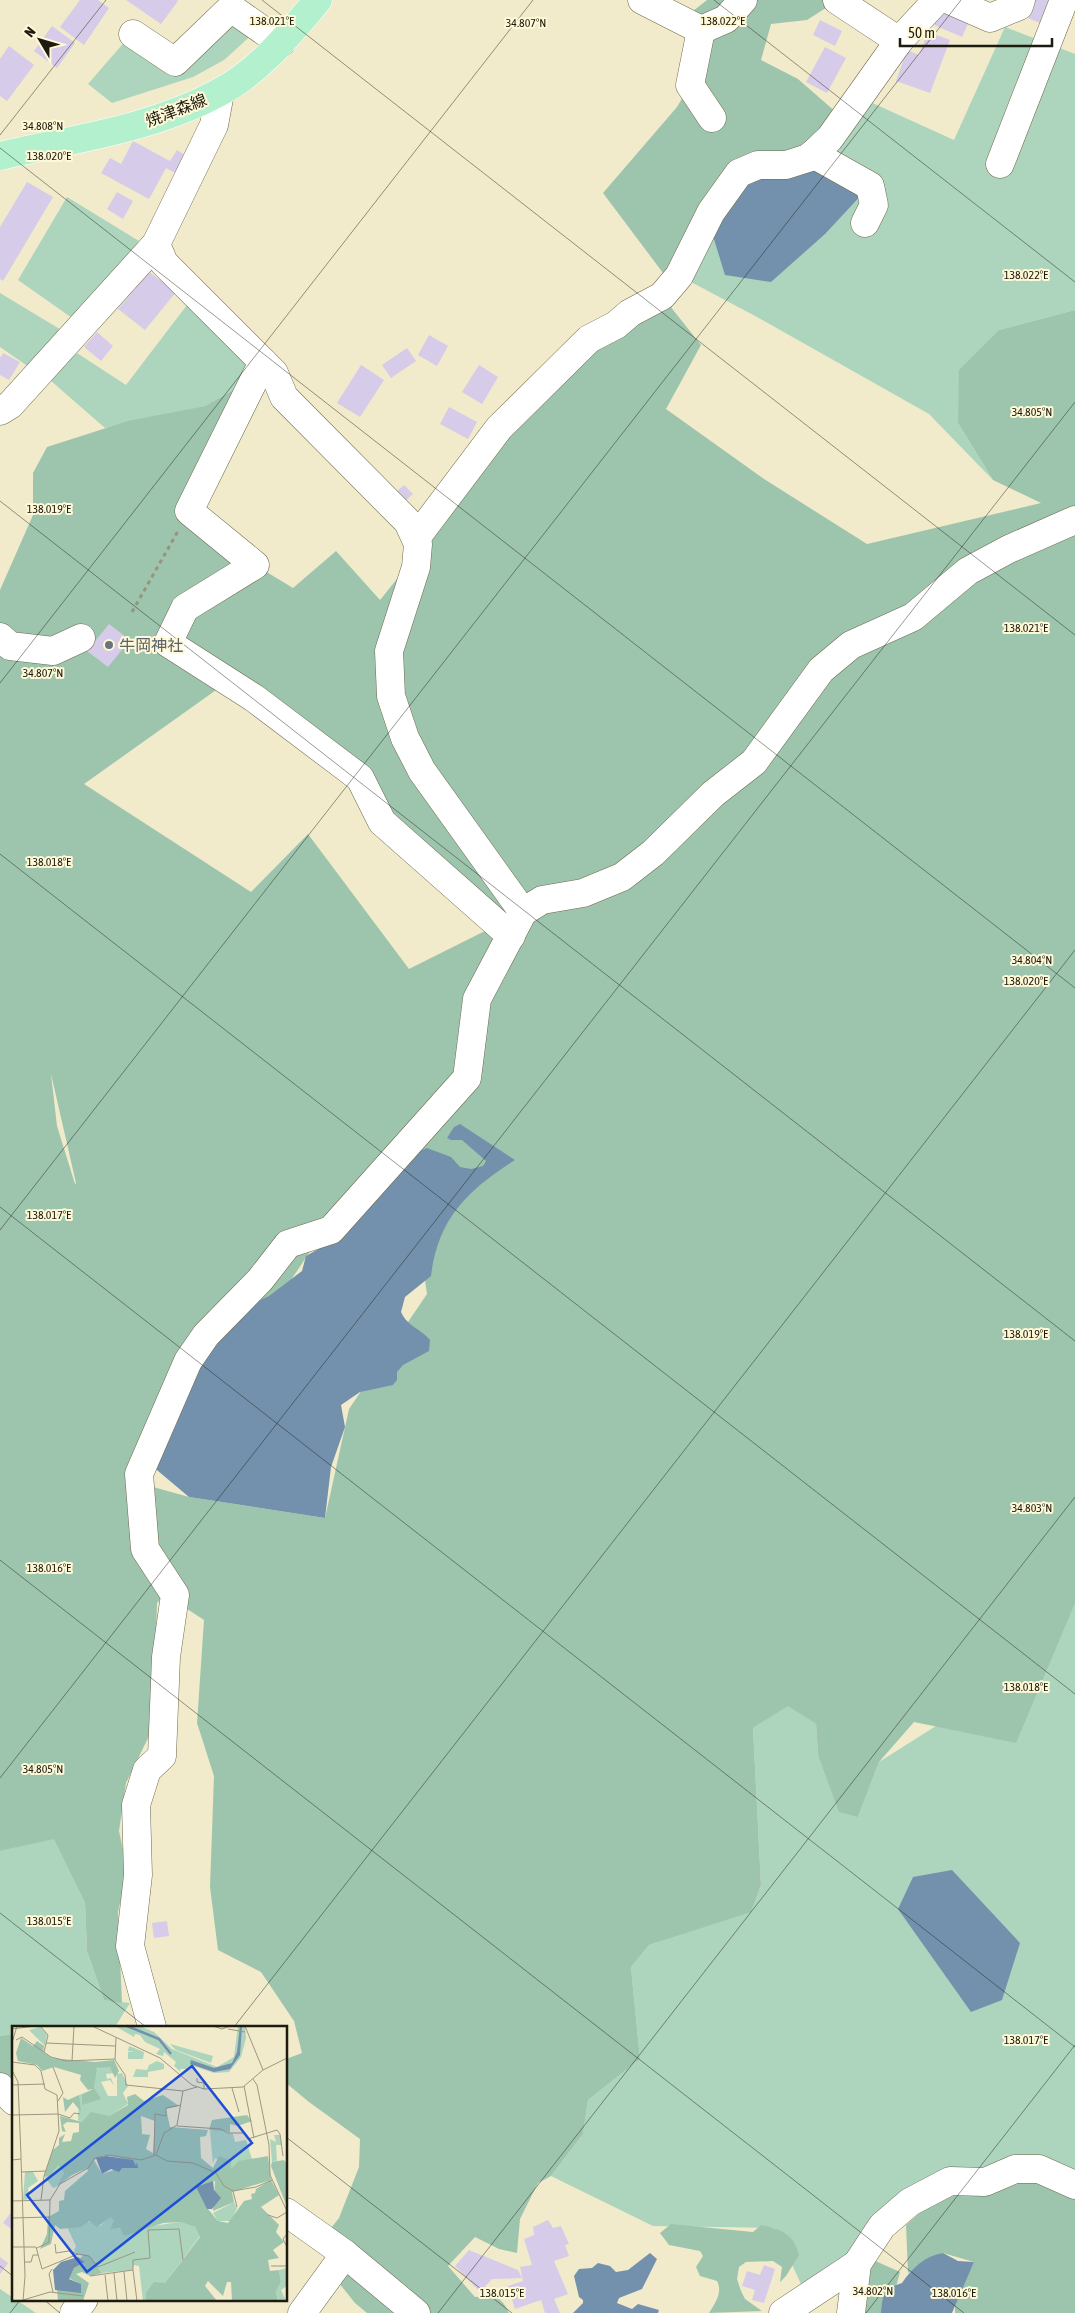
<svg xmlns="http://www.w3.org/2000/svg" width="1075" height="2313" viewBox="0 0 1075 2313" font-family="'Asap Condensed','Noto Sans JP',sans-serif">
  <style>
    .green { fill: #add4bd }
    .forest { fill: #9dc5ae; fill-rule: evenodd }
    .water { fill: #7391ac }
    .building { fill: #d6cbe9 }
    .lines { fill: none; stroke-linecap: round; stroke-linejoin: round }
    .minor-casing { stroke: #6e694c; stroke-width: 29 }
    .major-casing { stroke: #fff; stroke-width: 29 }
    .path { stroke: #98937c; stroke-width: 3; stroke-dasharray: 4 4; stroke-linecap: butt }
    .minor { stroke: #fff; stroke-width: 28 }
    .major { stroke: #b3f1ce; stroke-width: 28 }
    .ticks { fill: none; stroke: #1d1a0f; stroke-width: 1; stroke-opacity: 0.45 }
    .worship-dot { fill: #6b7280; stroke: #fff9d8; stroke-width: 2 }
    .labels { text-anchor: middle; stroke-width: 4; stroke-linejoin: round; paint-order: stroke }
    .street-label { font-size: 16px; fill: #1d1a0f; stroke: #fff9d8 }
    .worship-label { font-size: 16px; fill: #5b616d; stroke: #fff9d8; text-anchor: start }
    .inset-river { fill: none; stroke: #7391ac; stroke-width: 2.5 }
    .inset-road { fill: none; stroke: #9c9780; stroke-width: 1 }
    .view { fill: #1d4ed8; fill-opacity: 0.15; stroke: #1d4ed8; stroke-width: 2.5 }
    .inset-edge { fill: none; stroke: #1d1a0f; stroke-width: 2.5 }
    .ticks-label { font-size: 12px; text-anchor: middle; fill: #1d1a0f; stroke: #fff9d8; stroke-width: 4; stroke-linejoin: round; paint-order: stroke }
  </style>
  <rect width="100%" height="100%" fill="#f1ebcb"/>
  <!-- green -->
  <g class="green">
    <path d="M231 18 256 31 224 60 193 77 112 103 88 84 128 38 171 65Z"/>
    <path d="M1005 27 1075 54V310L999 330 958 423 993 480 929 414 757 317 691 282 705 224 868 101 954 140Z"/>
    <path d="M67 197 139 241 75 320 18 280Z"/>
    <path d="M0 293 63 331 29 367 0 347Z"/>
    <path d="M187 305 248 362 239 386 205 406 105 428 50 380 77 353 126 385Z"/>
    <path d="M1075 1557V2179L972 2182 888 2220 845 2259 801 2284 775 2228 653 2226 551 2176 583 2134 588 2100 640 2059 631 1967 649 1945 751 1911 761 1885 753 1728 788 1705 816 1724 818 1755 858 1817 879 1762 966 1707Z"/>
    <path d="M54 1838 85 1903 87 1951 104 2000 130 2003 115 2027H14V2034L0 2036V1851Z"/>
    <path d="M0 2289 36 2313H0Z"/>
  </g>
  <!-- forest -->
  <g class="forest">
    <path d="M707 0H832V4L807 20 771 24 761 60 798 79 837 113 803 152 783 156 669 281 603 193 677 107 690 85 694 49 679 22Z"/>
    <path d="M662 296 701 345 666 409 764 479 867 544 1041 503 993 480 958 423 959 370 999 330 1075 310V1603L1016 1743 914 1722 879 1762 858 1817 839 1812 818 1755 816 1724 788 1706 753 1728 761 1885 751 1912 649 1945 631 1967 640 2059 588 2100 583 2134 551 2176 538 2183 520 2219 517 2253 499 2249 475 2237 448 2266 475 2297C494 2296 501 2295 509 2313H367L355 2303 331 2273 323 2238 339 2218 359 2167 360 2139 309 2102 286 2083V2059L302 2053 294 2021 261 1972 218 1950 210 1887 214 1776 197 1723 204 1620 175 1601 146 1525V1485L189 1497 325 1518 349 1409 427 1294 422 1260 437 1233 430 1223 429 1215 319 1238 283 1292 176 1367 133 1477 147 1567 167 1592 157 1603 153 1728 126 1783 119 1831 128 1873 118 1911 122 2003 104 2000 87 1951 85 1903 54 1839 0 1851V590L33 515V473L47 447 128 421 205 406 257 376 189 511 255 565 293 588 336 551 380 600 438 528 465 478 499 428 589 339 616 325ZM219 688 351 771 382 822 497 925 409 969 308 834 251 892 84 784ZM51 1074 76 1183 75 1184 57 1126Z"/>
    <path d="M14 2034V2097L0 2085V2036Z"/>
    <path d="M1029 2169 1075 2186V2313H955V2303L974 2262 943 2253 908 2273 906 2225 956 2182Z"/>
    <path d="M671 2224 753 2232 761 2225C781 2229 794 2234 799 2255L786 2276 780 2282 782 2267 773 2261 746 2262 739 2267 737 2279 741 2291 745 2299 762 2311 709 2313C715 2303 723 2293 717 2281L700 2276 696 2267 703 2256 700 2251 669 2245 660 2233Z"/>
    <path d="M871 2259 900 2272 889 2313H861Z"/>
  </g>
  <!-- water -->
  <g class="water">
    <path d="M823 161 866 190 825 234 771 282 725 275 713 236 744 180 759 169 807 173Z"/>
    <path d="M460 1124 515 1160C468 1190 438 1218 431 1276L405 1297 401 1312C408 1327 420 1328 430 1340L429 1351 403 1365 397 1372V1380L393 1385 360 1392 341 1405 345 1427 331 1467 325 1518 189 1497 145 1460 174 1393 239 1310 269 1296 302 1271 306 1256 329 1243 413 1154 427 1148 451 1157 460 1167 471 1169 483 1166 486 1161 462 1140H451L447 1138 454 1127Z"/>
    <path d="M952 1870 1020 1943 1002 2000 971 2012 898 1909 913 1877Z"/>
    <path d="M650 2253 657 2259 642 2289 619 2298 617 2303 632 2309 638 2304 659 2310 658 2313H573L583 2303V2300L579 2297 574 2276 579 2269 592 2268 598 2263 610 2266 616 2272 628 2270Z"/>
    <path d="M943 2253 958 2261 974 2262 952 2313H881C883 2294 883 2289 902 2283 912 2268 925 2256 943 2253Z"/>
  </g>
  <!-- building -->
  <g class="building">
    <path d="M80 0H98L109 8 84 45 60 27Z"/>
    <path d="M126 0H177L178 1 161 24Z"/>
    <path d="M1030 0H1050L1040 23 1023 16Z"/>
    <path d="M942 5 971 17 962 37 934 25Z"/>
    <path d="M820 20 842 31 835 46 813 35Z"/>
    <path d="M52 26 75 43 57 68 34 51Z"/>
    <path d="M928 32 950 40 930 93 896 81 907 50 919 55Z"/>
    <path d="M9 46 34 65 7 101 0 96V59Z"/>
    <path d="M825 47 846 58 827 93 806 82Z"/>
    <path d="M133 141 170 161 177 150 191 159 181 176 166 168 149 199 101 173 110 158 121 164Z"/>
    <path d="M27 182 53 197 3 281 0 279V227Z"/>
    <path d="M117 192 133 201 123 219 107 209Z"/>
    <path d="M149 272 176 292 145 330 118 309Z"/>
    <path d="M97 332 113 346 101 361 84 347Z"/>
    <path d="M429 335 448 346 437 366 418 355Z"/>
    <path d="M407 348 416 361 391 378 382 365Z"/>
    <path d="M3 353 20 362 9 380 0 375V358Z"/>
    <path d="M361 365 384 380 360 417 337 403Z"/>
    <path d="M479 365 498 377 482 404 462 392Z"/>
    <path d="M449 407 477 422 468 439 440 424Z"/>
    <path d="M404 485 413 494 402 504 394 494Z"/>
    <path d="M109 624 130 640 108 667 87 651Z"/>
    <path d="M167 1921 169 1936 154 1938 152 1923Z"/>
    <path d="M12 2211 14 2212V2231L3 2223Z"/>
    <path d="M548 2220 553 2228 561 2226 569 2244 565 2245 569 2256 554 2261 568 2294 554 2299 560 2313H545L541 2300 515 2309 508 2286 523 2281 520 2267 532 2265 524 2239 534 2235 533 2227Z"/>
    <path d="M469 2250 518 2270 522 2278 492 2279 480 2292 455 2266Z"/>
    <path d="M0 2257 8 2263 0 2274Z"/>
    <path d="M764 2265 775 2269 764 2303 752 2300 755 2290 742 2286 747 2271 760 2275Z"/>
  </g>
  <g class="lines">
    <!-- minor casing -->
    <g class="minor-casing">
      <g id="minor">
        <path d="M642 0 701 30 726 19 743 0"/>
        <path d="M837 0 899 41"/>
        <path d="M949 0 990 18 1019 6 1021 0"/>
        <path d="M701 30 690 85 712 118"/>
        <path d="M133 34 175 62 231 8 281 43"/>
        <path d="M220 93 214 125 156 244 164 263 274 373 284 397 408 522 418 544 416 567 389 651 391 696 405 738 422 771 523 912"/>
        <path d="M813 154 870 186 874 205 865 223"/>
        <path d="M1000 164 1064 0"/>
        <path d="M263 362 189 511 255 565 185 608 168 643 254 698 360 778 382 822 511 936"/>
        <path d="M0 411 10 405 156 244"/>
        <path d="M416 538 499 428 589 339 616 325 630 313 662 296 679 276 711 212 739 173 758 165H786L808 158 813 154 830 138 899 41 937 0"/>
        <path d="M0 637 10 646 53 651 81 638"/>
        <path d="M152 2027 130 1946 138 1875 136 1805 147 1770 162 1756 166 1657 175 1595 145 1549 139 1474 188 1361 206 1335 260 1280 288 1244 331 1230 467 1078 477 999 523 912 542 900 583 893 622 877 653 853 713 794 754 762 821 670 851 645 913 617 968 571 1009 549 1075 520"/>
        <path d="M0 2087 14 2101"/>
        <path d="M286 2212 345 2254 416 2313"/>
        <path d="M74 2313 84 2299"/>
        <path d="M302 2313 345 2254"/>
        <path d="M783 2313 857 2264"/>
        <path d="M851 2313 857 2264 882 2226 910 2202 950 2181 985 2182 1015 2169H1039L1075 2185"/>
      </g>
    </g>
    <!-- major casing -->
    <g class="major-casing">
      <path id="major" d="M0 156C73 139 152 129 218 93 259 72 289 34 318 0"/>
    </g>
    <!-- path -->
    <path class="path" d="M132 612 178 531"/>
    <!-- minor -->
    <use href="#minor" class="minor"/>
    <!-- major -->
    <use href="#major" class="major"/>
  </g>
  <!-- ticks -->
  <path class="ticks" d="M262 0 1075 635M714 0 1075 282M0 135 106 0M0 148 1075 988M0 501 1075 1341M0 683 533 0M0 854 1075 1694M0 1207 1075 2047M0 1230 961 0M0 1560 964 2313M0 1778 1075 402M0 1913 146 2027M234 2027 1075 950M286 2137 512 2313M0 2266 14 2277M43 2299 60 2313M10 2313 21 2299M438 2313 1075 1497M866 2313 1075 2045"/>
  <!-- markers -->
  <circle class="worship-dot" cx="109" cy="645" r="5"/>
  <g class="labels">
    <!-- street labels -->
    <g class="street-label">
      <text transform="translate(176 110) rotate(-21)" y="6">焼津森線</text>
    </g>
    <!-- worship labels -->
    <g class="worship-label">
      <text x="119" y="651">牛岡神社</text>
    </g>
  </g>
  <!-- overview -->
  <g transform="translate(12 2026)">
    <rect width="275" height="275" fill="#f1ebcb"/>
    <path d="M103 0H128L142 6 160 23 205 41 222 31 226 0H233L234 12 229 31 217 46 202 47 179 39 178 43H168L169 46 162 40 164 36 152 26 151 30 144 28 148 23 133 16 128 9 123 8 122 11ZM28 1 35 8 33 20 17 4ZM158 18 201 30 199 37 164 24ZM117 20 132 26 131 33H116V26H123L116 25ZM145 35 152 38V43L136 46V51H121L124 43 135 44 137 39ZM89 41H98L102 47 94 48 95 53 99 52 102 60 98 54 89 56 96 70H105V48L110 47 116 60 111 67 116 78 97 90 69 96 66 94 67 69 82 63 83 44ZM203 103 221 108 223 116 234 114 240 133 219 143 203 132 201 138 198 105ZM262 109H268L270 119H264L265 135 260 136 258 113 264 116ZM46 138 52 147 44 161 41 162 32 150ZM13 146H21L26 155 16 162 17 173 11 174ZM222 176 225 182 219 195H206L201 187ZM99 190 102 192 103 201 112 204 168 196 183 201 188 210 153 257 134 267V275H131L127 240 122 239 120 244 90 247 85 239 62 225 64 220 55 201H69L75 195 88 200ZM275 242V260L269 264 274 275H266L264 266 269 256 267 244Z" fill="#add4bd"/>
    <path d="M9 12 21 20 25 15 32 20 31 26 40 32 83 36 102 34 107 45 103 52 98 41 85 42 82 62 89 73 70 79V69L81 63 76 64 68 54 69 49 42 41 30 45 25 39 6 35 4 27ZM123 68 132 75 151 69 167 80 154 83 158 101 196 104 194 110 188 111 189 132 201 142 207 130 219 135V143L227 135 256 130 259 154 220 166 222 176 201 185 203 155 196 157V183L206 195 216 197 232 175 240 173 239 168 243 167 244 163 259 154 267 169 249 181 267 199 264 206 272 216 261 224 267 232 256 234 258 245 267 244 269 256 264 266 266 275H220L219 256H215L211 270 196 255 193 260 205 275H134V267L142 256 153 257 188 211 183 201 168 196 151 197 112 210 108 202 98 203 102 195 99 191 85 201 77 195 69 201 48 203 43 199 39 218 28 223 35 208 36 191 47 185V175L52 174 53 165 76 145 75 142 60 149 44 161 52 147 46 139 38 150H32L41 124 47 119V112L53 108 50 116 59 115 61 107 67 106V97L55 96 51 99 54 106 50 105 48 90 70 96 79 86 97 90 116 79 115 71ZM129 90 143 95 141 127 134 123 138 109 130 108ZM92 129 109 132 117 139 90 148 82 134ZM67 69 69 86 61 76 53 86 51 71 56 74ZM235 89 240 95 226 100 218 98V106L197 104 200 94ZM272 134 275 138V181L259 140 260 136ZM72 229 78 230 90 247 78 250 70 246 64 248 77 257 71 275H46L45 263 68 258 57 252 62 242 73 236 68 232Z" fill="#9dc5ae" fill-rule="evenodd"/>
    <path d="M228 0H230L228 29 218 43 202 46 178 38 179 34 202 42 220 37 225 26ZM94 130 121 134 124 140 125 136 126 142H110L107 146 99 143 90 148 84 132ZM201 155 202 164 209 172 200 183H195L184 161ZM66 231 73 236 62 242 57 253 69 258V267L43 264 41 244 49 236Z" fill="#7391ac"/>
    <path class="inset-river" d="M115 0 147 13 159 28"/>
    <path class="inset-road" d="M28 0 36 9 32 26M80 0 148 32 180 59 192 63 231 61 251 44 275 32M201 0 210 3 218 0M233 0 251 44M0 3 23 0M216 3 233 6M104 12 103 34 113 49 114 59 171 65M4 14 10 11 39 31 54 35 103 33M0 17 5 0M34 17 103 20M60 35 62 0M0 36 23 39 29 45 33 63 45 69 47 105 32 150 29 174M41 41 51 67 46 75M0 44 6 56 9 130V133L0 134M185 52V56L192 57V63M241 53 245 59 257 119 258 149 275 185M0 59 33 58M232 60 242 112M220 62 227 86M0 89 46 88 58 92 62 87 68 88M165 100 209 103 216 107H233L236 113 265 104 268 108 271 130M142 129 143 88 154 90V82L169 79M144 129 152 107 165 99 171 65 185 61M9 133 13 250 11 275M9 146 34 145M221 165 225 181M0 175 38 174M256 189 265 192 275 186M0 192 38 191M275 208 271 213 275 221M43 218 44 227 57 225 66 228M0 221H24L30 243 66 228 77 230 86 241 123 226M25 222 37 216 38 174 48 158 76 142 83 132 96 129 129 134 144 129 155 135 181 137 204 147 212 160 221 165 244 161 260 154M13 236H19L21 229H26M259 240H275M40 243 37 248 41 266M121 244V234L138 232 136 204 167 203 171 234M112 246 115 275M102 247 105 275M93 249 96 275M78 250 121 244 125 275M11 274 38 266 71 270"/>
    <path class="view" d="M180 40 240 117 75 246 15 169Z"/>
    <rect width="275" height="275" class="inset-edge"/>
  </g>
  <g class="ticks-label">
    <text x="723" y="25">138.022°E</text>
    <text x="272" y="25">138.021°E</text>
    <text x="526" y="27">34.807°N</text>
    <text x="43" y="130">34.808°N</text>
    <text x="49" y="160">138.020°E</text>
    <text x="1026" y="279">138.022°E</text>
    <text x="1032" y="416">34.805°N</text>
    <text x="49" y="513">138.019°E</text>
    <text x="1026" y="632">138.021°E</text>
    <text x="43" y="677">34.807°N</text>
    <text x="49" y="866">138.018°E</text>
    <text x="1032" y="964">34.804°N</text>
    <text x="1026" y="985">138.020°E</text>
    <text x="49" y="1219">138.017°E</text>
    <text x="1026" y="1338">138.019°E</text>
    <text x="1032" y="1512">34.803°N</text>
    <text x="49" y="1572">138.016°E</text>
    <text x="1026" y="1691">138.018°E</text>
    <text x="43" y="1773">34.805°N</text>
    <text x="49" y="1925">138.015°E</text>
    <text x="1026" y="2044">138.017°E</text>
    <text x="873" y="2295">34.802°N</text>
    <text x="502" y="2297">138.015°E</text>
    <text x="954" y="2297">138.016°E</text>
  </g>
  <!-- north arrow -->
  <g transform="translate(40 40) rotate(308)" stroke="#fff9d8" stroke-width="4" paint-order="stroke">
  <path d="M0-4L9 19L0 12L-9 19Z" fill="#1d1a0f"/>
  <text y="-8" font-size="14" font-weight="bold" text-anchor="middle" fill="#1d1a0f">N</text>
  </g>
  <!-- scale -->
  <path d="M900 38v8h152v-8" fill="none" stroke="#1d1a0f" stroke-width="2.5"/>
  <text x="908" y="38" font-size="15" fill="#1d1a0f" stroke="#fff9d8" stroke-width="4" paint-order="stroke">50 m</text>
</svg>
